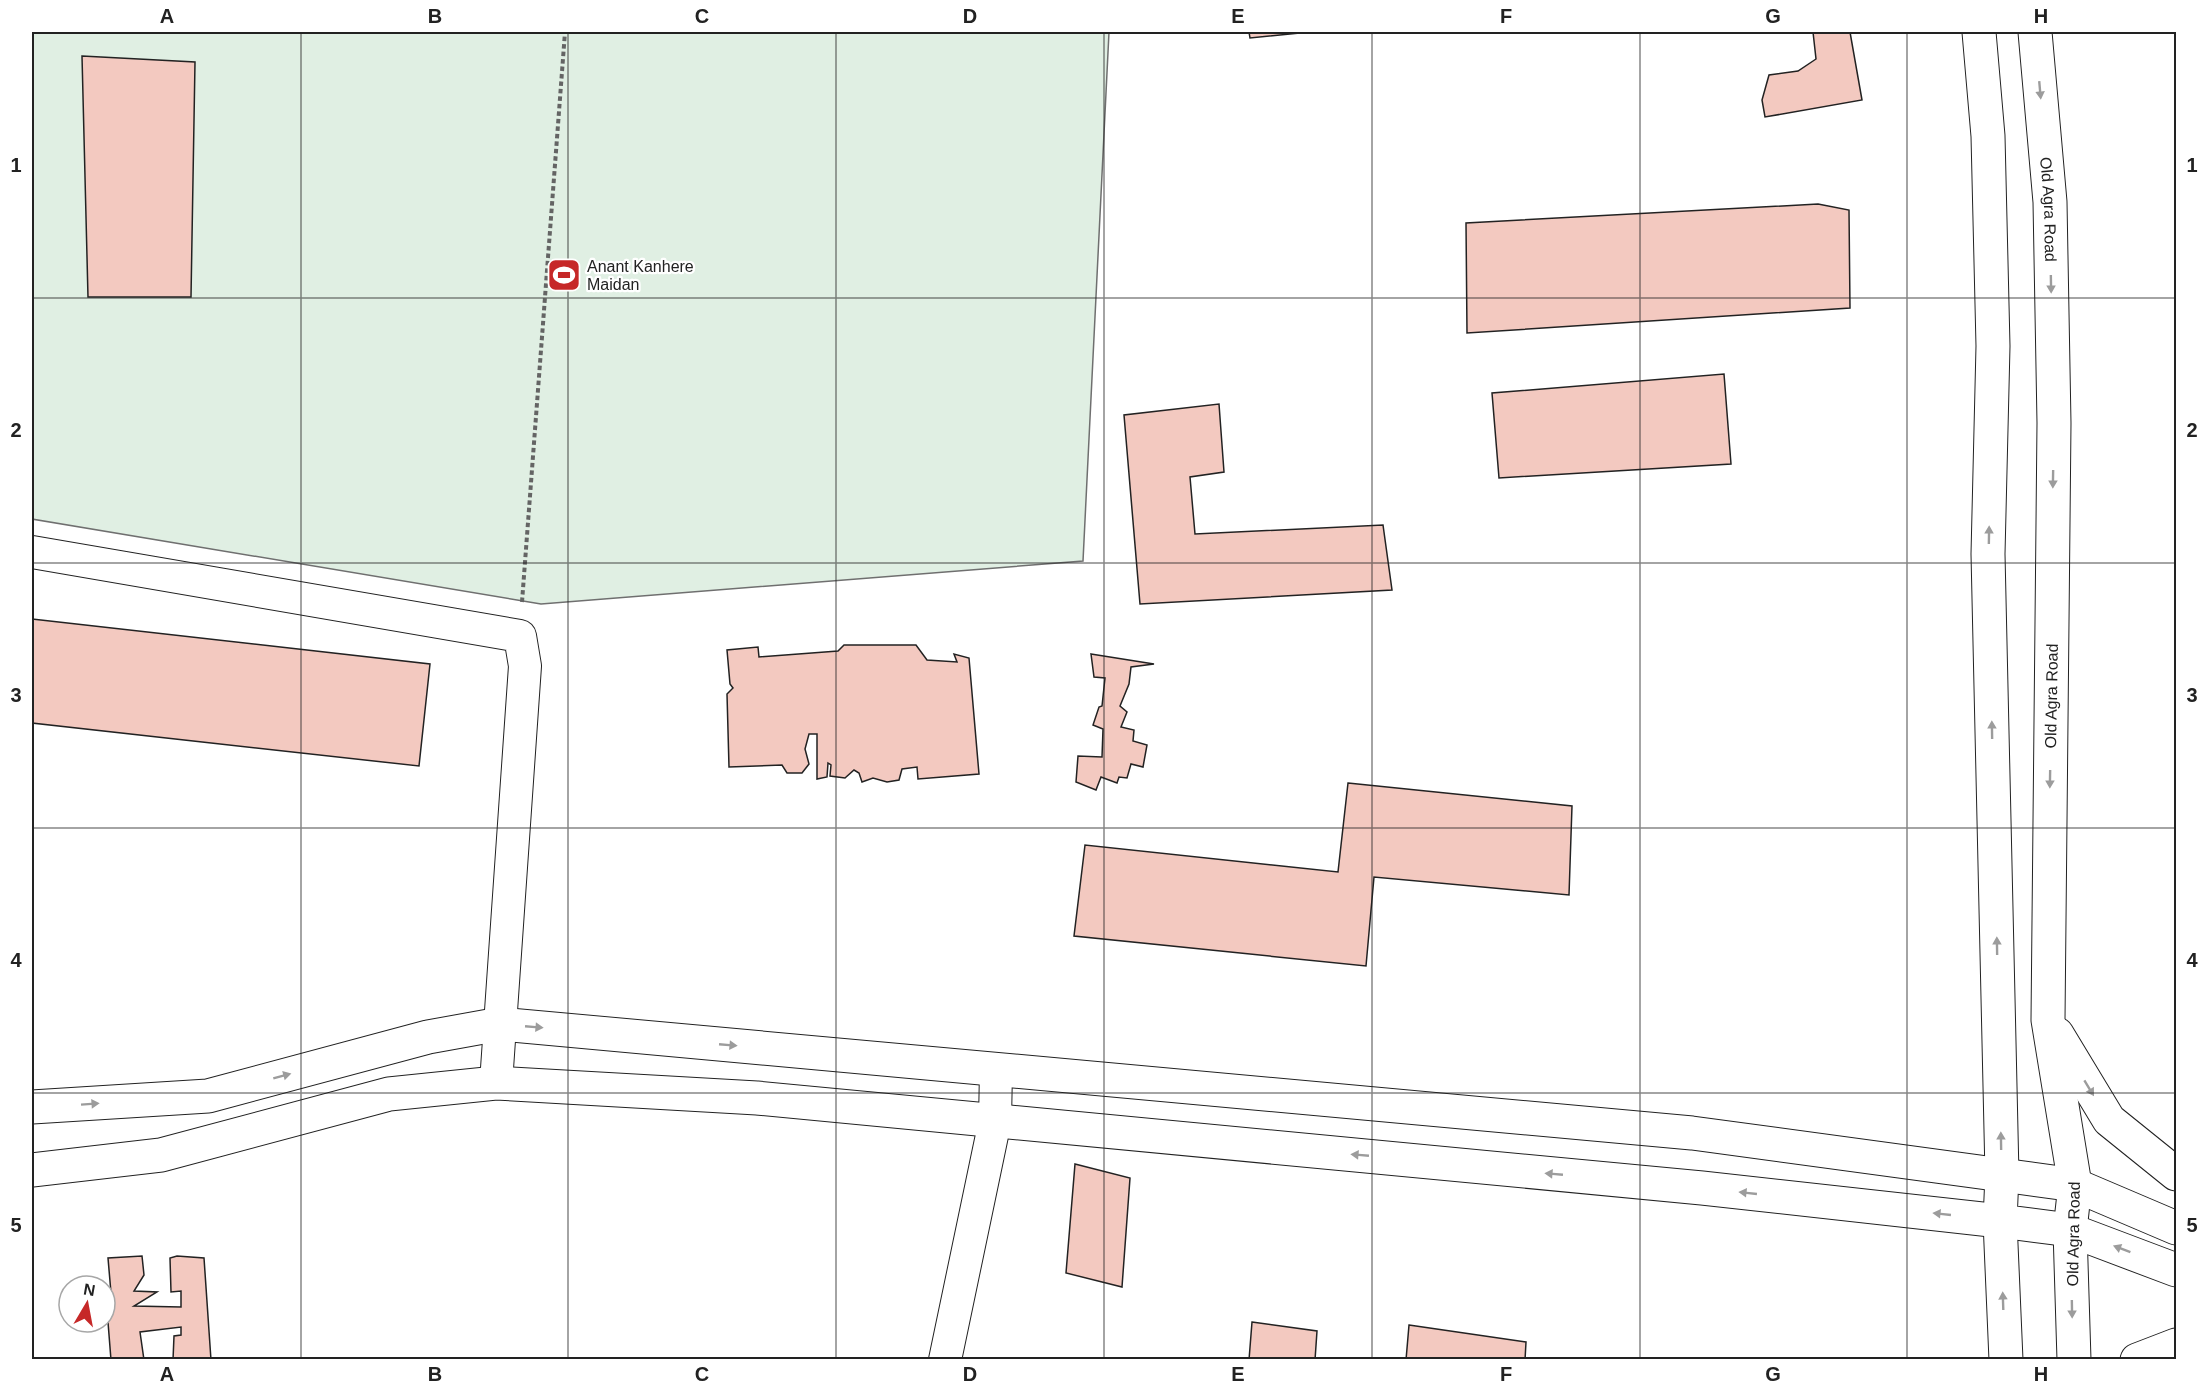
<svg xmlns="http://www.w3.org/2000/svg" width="2208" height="1391" viewBox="0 0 2208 1391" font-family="Helvetica,sans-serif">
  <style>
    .green { fill: #e0efe3; stroke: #6f6f6f; stroke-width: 1.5 }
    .building { fill: #f3c9c0; stroke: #222; stroke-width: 1.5 }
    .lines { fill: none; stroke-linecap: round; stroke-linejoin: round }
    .minor-casing { stroke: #222; stroke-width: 34 }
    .secondary-casing { stroke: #222; stroke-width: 35 }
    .primary-casing { stroke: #222; stroke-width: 35 }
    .trunk-casing { stroke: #222; stroke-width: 35 }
    .path { stroke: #646464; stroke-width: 4; stroke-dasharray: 4.5 3; stroke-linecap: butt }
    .minor { stroke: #fff; stroke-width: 32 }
    .secondary { stroke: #fff; stroke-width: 33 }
    .primary { stroke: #fff; stroke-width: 33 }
    .trunk { stroke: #fff; stroke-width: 33 }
    .oneway { fill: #9c9c9c }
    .grid { fill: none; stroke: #222; stroke-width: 1.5; stroke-opacity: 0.55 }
    .labels { text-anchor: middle; stroke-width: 4.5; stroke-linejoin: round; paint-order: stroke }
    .street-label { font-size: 16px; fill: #222; stroke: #fff }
    .poi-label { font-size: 16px; fill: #222; stroke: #fff; text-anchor: start }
    .neatline { fill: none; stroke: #222; stroke-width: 2 }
    .grid-label { font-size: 20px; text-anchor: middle; font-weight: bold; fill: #222 }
  </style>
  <rect width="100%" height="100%" fill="#fff"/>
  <!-- green -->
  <path class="green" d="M32 32H1109L1083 561 541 604 32 519Z"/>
  <!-- building -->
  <g class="building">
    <path d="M1249 32H1310L1250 38Z"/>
    <path d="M1813 32H1850L1862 100 1765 117 1762 100 1769 75 1798 71 1816 59Z"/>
    <path d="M82 56 195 62 191 297H88Z"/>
    <path d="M1818 204 1849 210 1850 308 1467 333 1466 223Z"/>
    <path d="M1724 374 1731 464 1499 478 1492 393Z"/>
    <path d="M1219 404 1224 472 1190 477 1195 534 1383 525 1392 590 1140 604 1124 415Z"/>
    <path d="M32 619 430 664 419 766 32 723Z"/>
    <path d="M844 645H916L927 660 957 662 954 654 969 658 979 774 918 779 917 767 902 769 899 780 887 782 873 778 862 782 859 773 854 770 845 778 830 776 831 765 828 763 827 777 817 779V734H809L805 749 809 764 802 773H787L782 765 729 767 727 694 733 688 730 684 727 650 758 647 759 657 838 651Z"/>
    <path d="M1091 654 1154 664 1131 667 1129 684 1120 706 1127 712 1121 727 1134 730 1133 741 1147 745 1143 767 1131 764 1127 778 1119 777 1117 783 1101 777 1096 790 1076 782 1078 756 1102 757 1103 729 1093 725 1099 707 1102 706 1105 678 1094 677Z"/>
    <path d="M1348 783 1572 806 1569 895 1374 877 1366 966 1074 936 1085 845 1338 872Z"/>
    <path d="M1075 1164 1130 1178 1122 1287 1066 1273Z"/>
    <path d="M142 1256 144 1275 134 1291 157 1292 134 1306 181 1307V1291L171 1292 170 1258 177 1256 204 1258 211 1360H173L174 1336 181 1335V1327L140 1332 144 1360H111L108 1322 111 1293 108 1258Z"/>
    <path d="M1252 1322 1317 1331 1315 1360H1249Z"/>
    <path d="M1409 1325 1526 1342 1525 1360H1406Z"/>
  </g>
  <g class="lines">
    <!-- minor casing -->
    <g class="minor-casing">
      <g id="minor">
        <path d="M32 552 520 636 525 666 496 1083"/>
        <path d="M945 1360 995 1121 996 1070"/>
      </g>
    </g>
    <!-- secondary casing -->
    <g class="secondary-casing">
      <g id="secondary">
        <path d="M32 1107 208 1096 428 1037 500 1024 1692 1133 2002 1175"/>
        <path d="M32 1170 161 1155 389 1094 496 1083 757 1098 1702 1188 2000 1221"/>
      </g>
    </g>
    <!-- primary casing -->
    <g class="primary-casing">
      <g id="primary">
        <path d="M2000 1221 2006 1360"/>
        <path d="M2070 1230 2074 1360"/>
        <path d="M2137 1360 2176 1345"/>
      </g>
    </g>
    <!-- trunk casing -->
    <g class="trunk-casing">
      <g id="trunk">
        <path d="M1979 32 1988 136 1993 346 1988 554 2002 1175 2000 1221 2070 1230 2176 1270"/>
        <path id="s1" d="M2035 32 2050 202 2054 423 2048 1020 2075 1185 2070 1230"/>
        <path d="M2057 1034 2109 1120 2176 1174"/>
        <path d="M2002 1175 2075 1185 2176 1228"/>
      </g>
    </g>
    <!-- path -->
    <path class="path" d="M522 602 565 32"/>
    <!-- minor -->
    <use href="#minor" class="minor"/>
    <!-- secondary -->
    <use href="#secondary" class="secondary"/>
    <!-- primary -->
    <use href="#primary" class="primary"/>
    <!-- trunk -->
    <use href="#trunk" class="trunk"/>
  </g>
  <!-- one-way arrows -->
  <defs><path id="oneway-solid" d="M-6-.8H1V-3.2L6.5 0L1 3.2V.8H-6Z" transform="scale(1.5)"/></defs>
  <g class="oneway">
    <use href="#oneway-solid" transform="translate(2040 90) rotate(85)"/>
    <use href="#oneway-solid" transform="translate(2051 284) rotate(89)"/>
    <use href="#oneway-solid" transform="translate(2053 479) rotate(91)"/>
    <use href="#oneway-solid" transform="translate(1989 535) rotate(-89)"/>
    <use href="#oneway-solid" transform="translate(1992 730) rotate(-91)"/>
    <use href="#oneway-solid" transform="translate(2050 779) rotate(91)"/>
    <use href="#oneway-solid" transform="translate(1997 946) rotate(-91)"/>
    <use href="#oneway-solid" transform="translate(534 1027) rotate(5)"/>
    <use href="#oneway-solid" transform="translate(728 1045) rotate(5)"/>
    <use href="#oneway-solid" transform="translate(282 1076) rotate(-15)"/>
    <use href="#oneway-solid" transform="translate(2089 1088) rotate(59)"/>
    <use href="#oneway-solid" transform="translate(90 1104) rotate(-4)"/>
    <use href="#oneway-solid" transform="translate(2001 1141) rotate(-91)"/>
    <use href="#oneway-solid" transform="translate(1360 1155) rotate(-175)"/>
    <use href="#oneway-solid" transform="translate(1554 1174) rotate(-175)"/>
    <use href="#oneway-solid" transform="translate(1748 1193) rotate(-174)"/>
    <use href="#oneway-solid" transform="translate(1942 1214) rotate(-174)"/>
    <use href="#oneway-solid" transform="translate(2122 1249) rotate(-159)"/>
    <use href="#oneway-solid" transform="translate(2003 1301) rotate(-92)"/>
    <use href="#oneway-solid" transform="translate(2072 1309) rotate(89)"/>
  </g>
  <!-- grid -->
  <path class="grid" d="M301 32V1360M568 32V1360M836 32V1360M1104 32V1360M1372 32V1360M1640 32V1360M1907 32V1360M32 298H2176M32 563H2176M32 828H2176M32 1093H2176"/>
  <!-- icons -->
  <defs>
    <g id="stadium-square" transform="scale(1.725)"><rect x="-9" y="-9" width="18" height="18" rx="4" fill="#c62828" stroke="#fff"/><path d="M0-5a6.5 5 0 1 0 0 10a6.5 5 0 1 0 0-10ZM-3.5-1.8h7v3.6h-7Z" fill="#fff"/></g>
  </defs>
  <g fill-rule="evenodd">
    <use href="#stadium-square" x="564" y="275"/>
  </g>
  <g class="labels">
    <!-- street labels -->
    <g class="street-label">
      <text dy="6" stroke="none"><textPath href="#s1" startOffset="178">Old Agra Road</textPath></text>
      <text transform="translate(2051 696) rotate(-89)" y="6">Old Agra Road</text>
      <text transform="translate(2073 1234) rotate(-89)" y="6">Old Agra Road</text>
    </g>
    <!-- poi labels -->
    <g class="poi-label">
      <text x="587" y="272">Anant Kanhere<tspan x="587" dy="18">Maidan</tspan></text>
    </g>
  </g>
  <!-- border -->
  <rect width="2208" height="1391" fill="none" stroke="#ffffff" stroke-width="66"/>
  <!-- north arrow -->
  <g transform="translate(87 1304) rotate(10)"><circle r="28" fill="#ffffff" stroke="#a7a7a7" stroke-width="1.5"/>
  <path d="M0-4.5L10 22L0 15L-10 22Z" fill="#c62828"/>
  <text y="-9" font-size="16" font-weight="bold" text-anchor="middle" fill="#222222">N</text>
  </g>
  <rect x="33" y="33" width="2142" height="1325" class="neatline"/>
  <g class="grid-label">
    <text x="167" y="23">A</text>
    <text x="435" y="23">B</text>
    <text x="702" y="23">C</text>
    <text x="970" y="23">D</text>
    <text x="1238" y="23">E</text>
    <text x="1506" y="23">F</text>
    <text x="1773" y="23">G</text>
    <text x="2041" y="23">H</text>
    <text x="16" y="172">1</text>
    <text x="2192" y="172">1</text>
    <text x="16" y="437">2</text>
    <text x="2192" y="437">2</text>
    <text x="16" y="702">3</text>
    <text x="2192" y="702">3</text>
    <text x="16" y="967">4</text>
    <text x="2192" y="967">4</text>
    <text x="16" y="1232">5</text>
    <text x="2192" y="1232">5</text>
    <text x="167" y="1381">A</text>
    <text x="435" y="1381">B</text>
    <text x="702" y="1381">C</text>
    <text x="970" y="1381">D</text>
    <text x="1238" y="1381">E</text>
    <text x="1506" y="1381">F</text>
    <text x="1773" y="1381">G</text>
    <text x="2041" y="1381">H</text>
  </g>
</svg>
